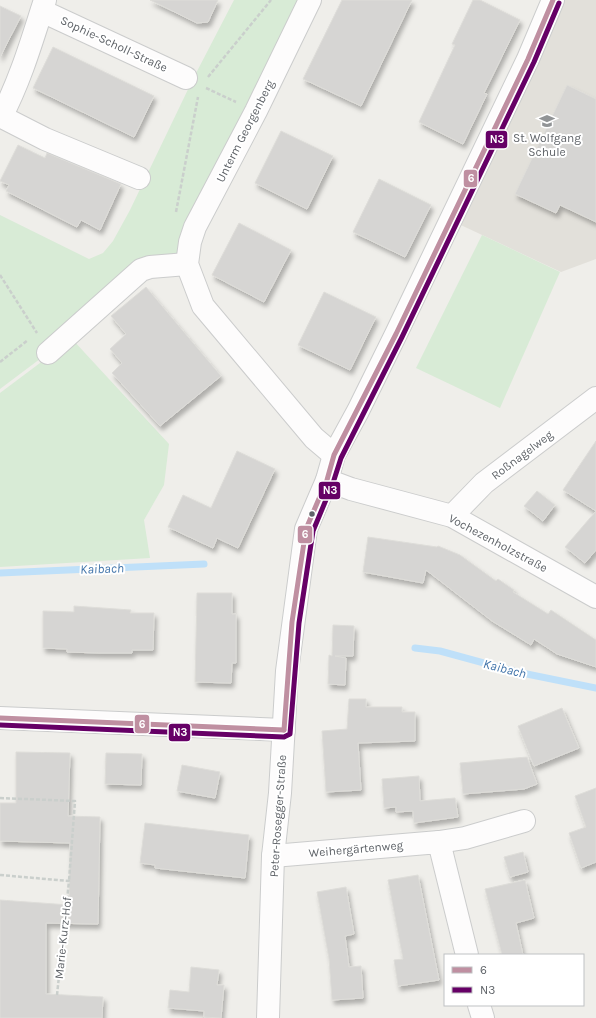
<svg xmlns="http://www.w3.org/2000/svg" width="596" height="1018" viewBox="0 0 596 1018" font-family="Karla,sans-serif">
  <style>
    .education { fill: #e2e0da }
    .green { fill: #d8ebd6 }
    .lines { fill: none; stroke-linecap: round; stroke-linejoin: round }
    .stream { stroke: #bfe0f9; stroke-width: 7 }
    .building { fill: #d6d5d3; stroke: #deddd9; filter: url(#shadow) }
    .minor-casing { stroke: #cbcccc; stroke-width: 24 }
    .path { stroke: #cacfcc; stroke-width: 2.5; stroke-dasharray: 4 2; stroke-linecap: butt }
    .minor { stroke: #fdfcfc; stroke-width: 22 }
    .bus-1-casing { stroke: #fff; stroke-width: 8 }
    .bus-2-casing { stroke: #fff; stroke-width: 8 }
    .bus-1 { stroke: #bf8fa1; stroke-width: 5 }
    .bus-2 { stroke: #606; stroke-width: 5 }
    .bus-dot { fill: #5f6368; stroke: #fff; stroke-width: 1.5 }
    .labels { text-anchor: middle; stroke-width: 4; stroke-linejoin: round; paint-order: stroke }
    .street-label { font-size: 12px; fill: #5f6368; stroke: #fff }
    .poi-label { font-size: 12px; fill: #5f6368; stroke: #fff }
    .water-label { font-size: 13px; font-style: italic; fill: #4174aa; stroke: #fff }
    .line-badge { stroke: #fff; stroke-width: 1.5 }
    .badge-label { font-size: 11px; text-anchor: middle; font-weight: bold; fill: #fff }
  </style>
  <defs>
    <filter id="shadow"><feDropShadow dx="2.5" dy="4.5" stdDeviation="2" flood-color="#0004"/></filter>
  </defs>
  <rect width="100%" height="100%" fill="#efeeea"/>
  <!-- education -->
  <path class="education" d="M558 0H596V259L561 272 450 220Z"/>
  <!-- green -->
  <g class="green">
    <path d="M234 0H310L190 242 165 265 0 389V215L89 259 103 253 113 241 130 210 193 79Z"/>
    <path d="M482 235 560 272 500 408 416 368Z"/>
    <path d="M72 339 169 444 164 485 144 520 150 558 0 567V393Z"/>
  </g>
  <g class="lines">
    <!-- stream -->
    <g class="stream">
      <path d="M0 573 204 564"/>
      <path d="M415 648 440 651 517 672 596 688"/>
    </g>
  </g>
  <!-- building -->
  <g class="building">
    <path d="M150 0H218L208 22 197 23Z"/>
    <path d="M342 0H412L361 106 303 79Z"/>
    <path d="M473 0H480L520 20 484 93 487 94 463 144 419 122 455 45 452 44Z"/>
    <path d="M0 6 21 16 0 57Z"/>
    <path d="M53 47 154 96 134 137 33 88Z"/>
    <path d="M567 85 596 99V222L560 205 556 213 515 194Z"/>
    <path d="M281 131 333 156 307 209 255 183Z"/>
    <path d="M18 145 45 158 47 153 121 184 100 230 81 220 77 227 6 191 9 185 0 181Z"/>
    <path d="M379 179 431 205 405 257 353 232Z"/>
    <path d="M239 223 291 250 264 302 212 275Z"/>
    <path d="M146 287 221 376 160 426 112 373 122 363 110 349 126 334 111 316Z"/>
    <path d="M324 292 376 317 350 370 298 345Z"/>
    <path d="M596 441V550L585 563 565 547 596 511 563 490Z"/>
    <path d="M237 451 275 469 238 548 217 538 213 548 168 527 183 495 211 508Z"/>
    <path d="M537 491 555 505 543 521 524 506Z"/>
    <path d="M368 537 437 547 438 546 460 555 496 581 498 579 514 590 513 592 548 614 551 610 596 640V667L557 654 534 639 531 645 492 621 426 570 423 583 363 572Z"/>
    <path d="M197 593H232V614H236V663H232L231 683 195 682Z"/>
    <path d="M74 606 131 610 130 613H154L153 650H132V653H100L67 652V649L43 648V611L74 612Z"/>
    <path d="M333 625 354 626 353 656H335L346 658 345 685 328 684 329 655 332 656Z"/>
    <path d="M349 699H366V707H402V712H415V741L358 743 361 790 326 792 322 731 347 729Z"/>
    <path d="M562 708 579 748 534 766 518 726Z"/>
    <path d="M16 752 70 753 68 816 100 817 98 924 46 923V994L103 997 102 1018H0V900L69 905 70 843 0 841V803H16Z"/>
    <path d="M106 753 142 754 141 785 105 784Z"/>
    <path d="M527 757 537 784 524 789 463 794 460 763Z"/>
    <path d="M182 765 220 772 215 798 177 791Z"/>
    <path d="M419 776 420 801 455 798 458 817 414 823 413 811 396 812V807L384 808 382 779Z"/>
    <path d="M596 788V862L581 868 569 833 586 827 575 796Z"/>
    <path d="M145 823 249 835 245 878 155 868V865L140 863Z"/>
    <path d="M523 852 528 872 510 877 504 857Z"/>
    <path d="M418 875 439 980 398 986 394 960 403 959 388 880Z"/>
    <path d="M525 880 534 918 516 923 523 955H502L485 889Z"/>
    <path d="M346 887 354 934 345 936 349 967 361 966 363 998 332 1000 329 959 317 892Z"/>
    <path d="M191 967 219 970 217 985H224L221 1018 204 1017V1011L168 1008 170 990 189 992Z"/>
  </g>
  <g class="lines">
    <!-- minor casing -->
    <g class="minor-casing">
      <g id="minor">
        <path d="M310 0 256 111 195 227 190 242 187 264 203 306 314 438 334 455"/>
        <path d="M42 11 186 78"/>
        <path d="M0 116 45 139 139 178"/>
        <path d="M1 117C21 79 32 40 45 0"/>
        <path d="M48 353 141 270 150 267 187 264"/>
        <path d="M327 480 351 489 452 516 596 597"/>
        <path d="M452 516 484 483 596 398"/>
        <path d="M0 718 284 730"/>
        <path d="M439 842 465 838 524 821"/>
        <path d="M273 856 439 842 467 955"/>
        <path d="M479 1005 483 1018"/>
        <path d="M268 1018 273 856 280 793 287 671 306 529 327 480 334 455 358 411 396 334 528 59 553 0"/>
      </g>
    </g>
    <!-- path -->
    <g class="path">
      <path d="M208 77 271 0"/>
      <path d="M206 88 236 102"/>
      <path d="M176 212 198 97"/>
      <path d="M0 275 37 333"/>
      <path d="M0 362 28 340"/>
      <path d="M0 798 75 801 69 881"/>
      <path d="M0 875 69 881 57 995"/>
    </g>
    <!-- minor -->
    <use href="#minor" class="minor"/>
    <!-- bus-1 casing -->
    <g class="bus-1-casing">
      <g id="bus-1">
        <path d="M0 718 284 730"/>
        <path d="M284 730 292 622 306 529 327 480 334 455 396 334 528 59 553 0"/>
      </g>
    </g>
    <!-- bus-2 casing -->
    <g class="bus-2-casing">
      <path id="bus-2" d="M0 725 284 737 290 734 299 623 313 531 333 483 341 458 402 337 534 62 559 3"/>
    </g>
    <!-- bus-1 -->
    <use href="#bus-1" class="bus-1"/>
    <!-- bus-2 -->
    <use href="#bus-2" class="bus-2"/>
  </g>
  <!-- icons -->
  <defs>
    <g id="school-bare" transform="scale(1.2)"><path d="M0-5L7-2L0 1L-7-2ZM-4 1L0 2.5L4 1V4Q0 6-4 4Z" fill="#919496" stroke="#fff" stroke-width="2.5" paint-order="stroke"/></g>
  </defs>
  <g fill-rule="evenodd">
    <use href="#school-bare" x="547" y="121"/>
  </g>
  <!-- markers -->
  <circle class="bus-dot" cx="312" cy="514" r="3.5"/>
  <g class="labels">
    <!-- street labels -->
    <g class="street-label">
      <text transform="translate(114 44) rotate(25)" y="4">Sophie-Scholl-Straße</text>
      <text transform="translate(245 131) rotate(-63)" y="4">Unterm Georgenberg</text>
      <text transform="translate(522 455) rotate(-37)" y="4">Roßnagelweg</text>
      <text transform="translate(498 543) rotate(28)" y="4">Vochezenholzstraße</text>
      <text transform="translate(278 816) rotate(-86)" y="4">Peter-Rosegger-Straße</text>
      <text transform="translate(356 849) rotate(-5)" y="4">Weihergärtenweg</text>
      <text transform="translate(63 938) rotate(-84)" y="4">Marie-Kurz-Hof</text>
    </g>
    <!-- poi labels -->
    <g class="poi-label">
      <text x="547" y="142">St. Wolfgang<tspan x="547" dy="14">Schule</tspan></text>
    </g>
    <!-- water labels -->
    <g class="water-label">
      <text transform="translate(102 568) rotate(-2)" y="5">Kaibach</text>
      <text transform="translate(505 668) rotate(14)" y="5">Kaibach</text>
    </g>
  </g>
  <g class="line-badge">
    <rect x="485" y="130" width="23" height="19" rx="4" fill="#606"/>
    <rect x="463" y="169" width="15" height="19" rx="4" fill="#bf8fa1"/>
    <rect x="318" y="481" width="23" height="19" rx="4" fill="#606"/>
    <rect x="297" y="525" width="16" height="19" rx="4" fill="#bf8fa1"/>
    <rect x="134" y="714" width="16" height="20" rx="4" fill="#bf8fa1"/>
    <rect x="168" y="723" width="23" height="19" rx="4" fill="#606"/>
  </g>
  <g class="badge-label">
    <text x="497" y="143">N3</text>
    <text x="471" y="182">6</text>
    <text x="330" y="494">N3</text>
    <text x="305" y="538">6</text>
    <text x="142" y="728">6</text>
    <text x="180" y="736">N3</text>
  </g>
  <!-- legend -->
  <rect x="444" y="954" width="140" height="52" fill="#ffffff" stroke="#bfc1c3"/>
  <rect x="452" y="967" width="20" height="6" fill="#bf8fa1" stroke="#bfc1c3"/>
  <text x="480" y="974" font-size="12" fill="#5f6368">6</text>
  <rect x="452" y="987" width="20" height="6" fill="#660066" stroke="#bfc1c3"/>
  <text x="480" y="994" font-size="12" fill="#5f6368">N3</text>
</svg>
